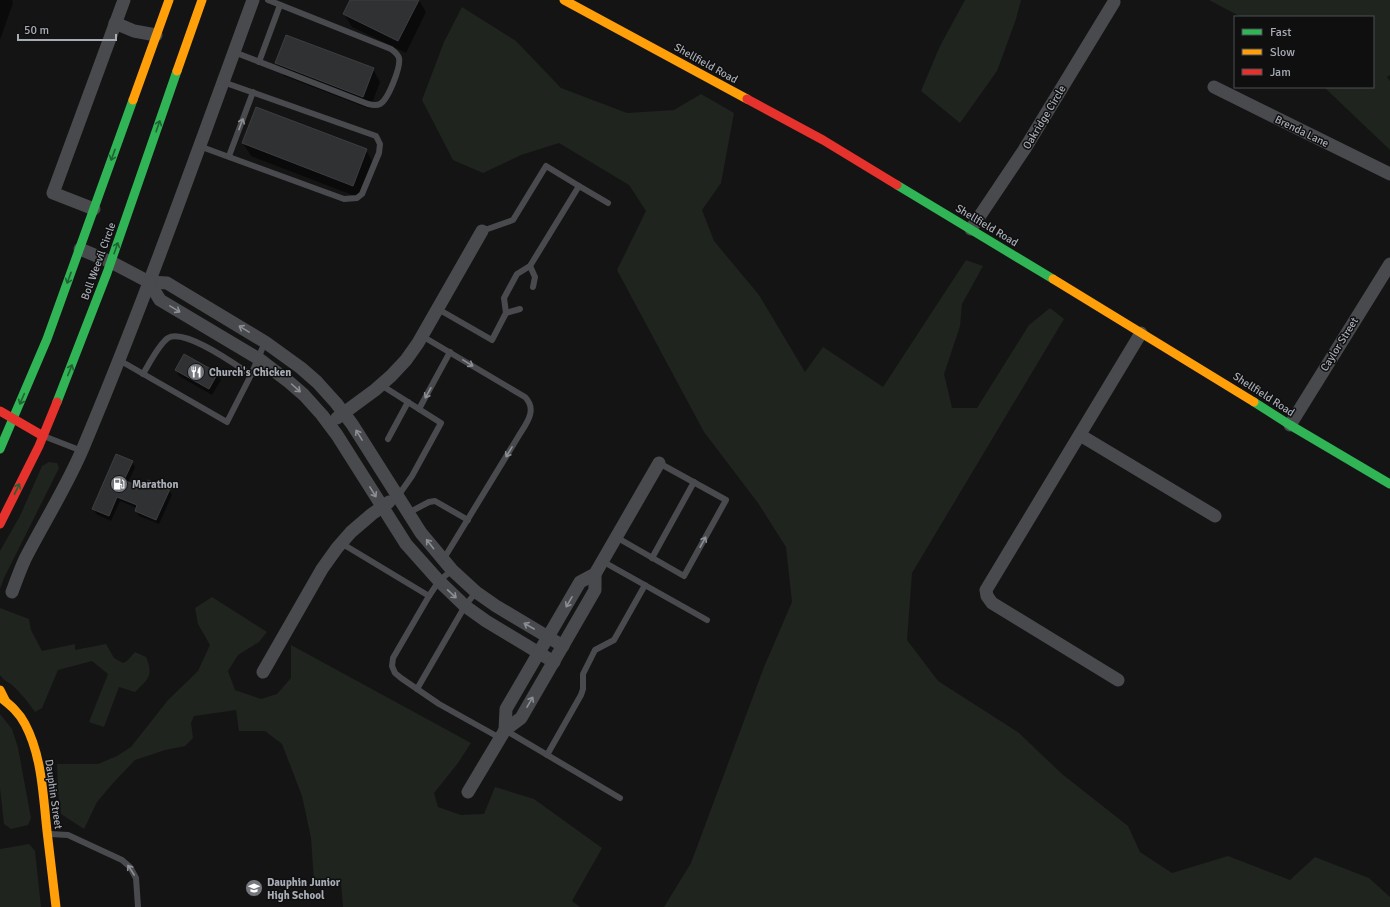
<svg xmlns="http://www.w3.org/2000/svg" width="1390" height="907" viewBox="0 0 1390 907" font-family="Signika,sans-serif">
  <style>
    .green { fill: #1f241f }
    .shadow { fill: #0007 }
    .building { fill: #303132; stroke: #3d3e41 }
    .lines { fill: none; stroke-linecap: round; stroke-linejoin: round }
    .lane { stroke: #494a4d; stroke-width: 6 }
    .street { stroke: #494a4d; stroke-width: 13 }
    .fast { stroke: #30b455; stroke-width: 9 }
    .slow { stroke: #ff9f0a; stroke-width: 9 }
    .jam { stroke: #e5322d; stroke-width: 9 }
    .oneway { stroke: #8b8f95 }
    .oneway2 { stroke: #206232 }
    .labels { text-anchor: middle; stroke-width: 3; stroke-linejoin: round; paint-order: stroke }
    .street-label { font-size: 11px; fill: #a7acb4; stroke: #0f0f10 }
    .poi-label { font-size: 11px; font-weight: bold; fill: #a7acb4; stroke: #0f0f10; text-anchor: start }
  </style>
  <rect width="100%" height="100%" fill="#141415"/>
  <!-- green -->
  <g class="green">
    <path d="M965 0H1021L1016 19 997 71 960 123 921 91 940 46Z"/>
    <path d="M1209 0H1390V75L1387 77 1390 81V150L1324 87H1373V17H1241Z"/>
    <path d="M462 7 516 41 561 88 627 113 674 110 701 94 734 113 721 183 702 210 714 241 759 295 805 372 823 347 883 387 966 260 983 266 962 304 960 326 944 374 952 408H977L1029 325 1050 308 1064 319 912 573 907 640 938 681 1019 733 1062 774 1128 826 1140 852 1172 873 1228 856 1290 880 1315 857 1369 878 1390 897V907H664L691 863 764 667 792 602 786 547 758 503 704 432 617 270 646 211 629 185 559 143 521 155 483 173 453 160 422 100 444 42Z"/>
    <path d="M49 462 57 463 59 468 4 578 0 589V551L20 516 42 466Z"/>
    <path d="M212 597 267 632 259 642 238 655 228 671 235 690 261 699 277 694 291 678V645L471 743 458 763 434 793 438 807 461 815 484 814 495 787 534 799 602 848 572 901 580 907H343L341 882 314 881 311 838 302 796 282 744 265 731H239L236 710 194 716 191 723 193 738 185 746 165 750 135 760 114 782 97 802 84 829 61 814 58 790 57 764H98L117 756 131 747 168 700 198 671 210 645 198 624 195 608Z"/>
    <path d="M0 608 29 619 31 630 42 651 75 644V650L106 644 114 658 123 663 127 661 135 652 146 657C154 676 148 679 135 692L119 687 104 727 89 722 108 674 92 661 58 670 42 708 35 712C28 702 21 693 12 685 7 681 4 681 0 675Z"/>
    <path d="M0 714 12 729 18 748 31 818 28 825 11 829 4 824 0 788Z"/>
    <path d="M29 844 35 851 41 907H0V849Z"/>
  </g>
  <!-- shadow -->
  <g class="shadow">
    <path d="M0 0H12L13 3 0 40Z"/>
    <path d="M351 0H419L426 12 406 53 352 27 344 14Z"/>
    <path d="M276 63 373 69 380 82 370 109 284 76Z"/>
    <path d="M243 143 366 150 373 163 360 198 251 156Z"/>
    <path d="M176 370 217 374 221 380 212 395 179 376Z"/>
    <path d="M132 462 135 467 128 483 145 490H169L172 495 159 524 139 516 136 511 137 508 120 501 111 521 96 514 94 509Z"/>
  </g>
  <!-- building -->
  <g class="building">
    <path d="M350 0H419L398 41 343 14Z"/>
    <path d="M286 35 374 68 363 97 275 63Z"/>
    <path d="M256 107 367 149 353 186 242 143Z"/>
    <path d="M184 354 218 373 209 389 175 370Z"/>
    <path d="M116 454 133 461 124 480 144 489 148 480 170 489 156 520 135 511 137 505 117 497 109 516 92 509Z"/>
  </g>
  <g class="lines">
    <!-- lane -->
    <g class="lane">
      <path d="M234 52 368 104C372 105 376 106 380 104 388 100 401 67 399 58 398 54 395 52 391 49L268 0"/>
      <path d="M259 62 280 5"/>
      <path d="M199 146 344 199 357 198 362 194 379 153 380 144 376 136 223 82"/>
      <path d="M229 156 253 92"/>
      <path d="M579 186 608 203"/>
      <path d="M530 266 535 277 533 287"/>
      <path d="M438 309 492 340 506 313 504 298 517 274 530 266 579 186 546 166 513 220 482 231"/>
      <path d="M506 313 520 309"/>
      <path d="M422 336 525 397C538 410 526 424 518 437L443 560"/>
      <path d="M119 360 227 422 251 375 265 342"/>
      <path d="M143 374C149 364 159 344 168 338 185 328 236 365 251 375"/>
      <path d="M381 385 441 423 412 476 398 496"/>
      <path d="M419 409 450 352"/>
      <path d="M46 437 82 451"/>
      <path d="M388 439 408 402"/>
      <path d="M408 513 429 502 435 501 468 520"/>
      <path d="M616 537 684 576 726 500 659 463"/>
      <path d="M341 543 429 596"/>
      <path d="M652 558 694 482"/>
      <path d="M602 561 707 620"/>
      <path d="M452 570 439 581 429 596 393 658 392 666 395 673 401 678 439 704 500 738"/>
      <path d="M417 689 465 606 476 592"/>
      <path d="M505 730 620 798"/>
      <path d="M547 755 581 695 583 689V674L595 650 614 640 645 585"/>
      <path d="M50 834 68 835 122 860 130 867 136 878 138 907"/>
    </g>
    <!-- street -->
    <g class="street">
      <path d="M115 23 134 31 156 35"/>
      <path d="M1214 87 1390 174"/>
      <path d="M94 209 53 193 124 0"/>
      <path d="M971 229 1024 150 1114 2"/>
      <path d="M80 249 111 262 149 282 167 283 265 342 301 368 317 382 336 403 352 424 421 533 452 570 476 592 496 606 563 646"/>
      <path d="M149 282 160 300 259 359 289 382 304 395 322 415 337 435 406 544 439 581 465 606 486 621 554 662"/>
      <path d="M337 418 375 390 391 376 406 360 418 343 482 231"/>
      <path d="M1290 425 1390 264"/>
      <path d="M1080 435 1215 516"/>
      <path d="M12 592C16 581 20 570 25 559 44 522 67 486 83 448 145 301 198 150 253 0"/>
      <path d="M263 672 322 569 337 548 351 532 372 514 389 502"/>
      <path d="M1118 680 992 603 987 596 986 590 1141 333"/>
      <path d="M505 730 506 709 580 582 595 574 659 463"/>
      <path d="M468 792 505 730 521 718 595 590V574"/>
    </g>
    <!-- fast -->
    <g class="fast">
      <path d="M897 185 1053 279"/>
      <path d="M57 402 107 273 177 71"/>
      <path d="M1254 402 1290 425 1390 484"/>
      <path d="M0 449 47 339 133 100"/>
    </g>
    <!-- slow -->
    <g class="slow">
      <path d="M564 0 747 99"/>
      <path d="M177 71 202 0"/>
      <path d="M133 100 169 0"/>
      <path d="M1053 279 1254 402"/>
      <path d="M0 690 5 700"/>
      <path d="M0 697C10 705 19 712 25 724 42 756 43 795 47 831 50 856 53 882 56 907"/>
    </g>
    <!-- jam -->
    <g class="jam">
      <path d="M747 99 823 140 897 185"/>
      <path d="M0 411 43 436"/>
      <path d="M0 524 39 446 57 402"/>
    </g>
  </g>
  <!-- one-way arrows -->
  <defs><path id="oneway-shaft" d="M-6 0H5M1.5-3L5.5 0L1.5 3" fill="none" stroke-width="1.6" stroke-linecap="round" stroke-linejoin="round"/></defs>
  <g class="oneway">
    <use href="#oneway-shaft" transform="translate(241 124) rotate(-69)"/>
    <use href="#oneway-shaft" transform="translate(175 309) rotate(31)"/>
    <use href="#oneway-shaft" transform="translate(244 329) rotate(-149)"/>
    <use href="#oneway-shaft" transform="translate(468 363) rotate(31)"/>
    <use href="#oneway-shaft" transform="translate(296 388) rotate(42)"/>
    <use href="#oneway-shaft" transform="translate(428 393) rotate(119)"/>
    <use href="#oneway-shaft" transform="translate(359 435) rotate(-122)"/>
    <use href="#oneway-shaft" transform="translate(509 452) rotate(121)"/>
    <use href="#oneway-shaft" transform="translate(373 492) rotate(58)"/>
    <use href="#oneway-shaft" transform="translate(703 542) rotate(-61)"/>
    <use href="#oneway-shaft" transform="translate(430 544) rotate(-128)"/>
    <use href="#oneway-shaft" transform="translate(452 594) rotate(43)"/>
    <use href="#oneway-shaft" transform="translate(569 602) rotate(120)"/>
    <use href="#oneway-shaft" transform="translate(529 626) rotate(-150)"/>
    <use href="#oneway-shaft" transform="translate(530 702) rotate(-60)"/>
    <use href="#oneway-shaft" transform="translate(131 870) rotate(-123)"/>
  </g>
  <g class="oneway2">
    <use href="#oneway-shaft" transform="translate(158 126) rotate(-71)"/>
    <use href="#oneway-shaft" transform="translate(113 155) rotate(110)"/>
    <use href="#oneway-shaft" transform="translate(116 248) rotate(-71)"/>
    <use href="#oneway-shaft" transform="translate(69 278) rotate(110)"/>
    <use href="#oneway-shaft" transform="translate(70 370) rotate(-68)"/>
    <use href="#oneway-shaft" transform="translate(22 399) rotate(113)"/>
    <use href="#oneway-shaft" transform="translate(17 489) rotate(-64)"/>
  </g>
  <!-- icons -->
  <defs>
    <g id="restaurant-disc" transform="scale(0.9)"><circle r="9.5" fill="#74777c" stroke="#0f0f10"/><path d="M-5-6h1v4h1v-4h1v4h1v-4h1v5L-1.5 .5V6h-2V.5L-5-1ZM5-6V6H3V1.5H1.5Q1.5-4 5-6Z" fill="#fff"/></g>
    <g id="fuel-disc" transform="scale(0.9)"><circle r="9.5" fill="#74777c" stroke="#0f0f10"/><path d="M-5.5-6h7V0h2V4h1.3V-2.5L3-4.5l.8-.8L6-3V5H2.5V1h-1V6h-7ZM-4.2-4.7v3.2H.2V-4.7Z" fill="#fff"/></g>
    <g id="school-disc" transform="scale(0.9)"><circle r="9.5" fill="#74777c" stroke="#0f0f10"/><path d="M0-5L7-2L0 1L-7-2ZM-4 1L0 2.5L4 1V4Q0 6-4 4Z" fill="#fff"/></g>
  </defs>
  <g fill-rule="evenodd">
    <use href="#restaurant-disc" x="196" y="372"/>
    <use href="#fuel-disc" x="119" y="484"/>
    <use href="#school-disc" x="254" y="888"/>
  </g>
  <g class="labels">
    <!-- street labels -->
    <g class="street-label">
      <text transform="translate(706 63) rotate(29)" y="4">Shellfield Road</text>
      <text transform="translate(1044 117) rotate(-59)" y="4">Oakridge Circle</text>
      <text transform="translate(1302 131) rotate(26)" y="4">Brenda Lane</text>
      <text transform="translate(987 225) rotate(31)" y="4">Shellfield Road</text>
      <text transform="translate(98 261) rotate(-70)" y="4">Boll Weevil Circle</text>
      <text transform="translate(1339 344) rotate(-58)" y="4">Caylor Street</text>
      <text transform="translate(1264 394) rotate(33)" y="4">Shellfield Road</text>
      <text transform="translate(54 794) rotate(82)" y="4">Dauphin Street</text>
    </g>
    <!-- poi labels -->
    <g class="poi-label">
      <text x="209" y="376">Church's Chicken</text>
      <text x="132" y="488">Marathon</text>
      <text x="267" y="886">Dauphin Junior<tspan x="267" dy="13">High School</tspan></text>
    </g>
  </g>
  <!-- legend -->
  <rect x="1234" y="16" width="140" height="72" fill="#0f0f10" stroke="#4c4e52"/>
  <rect x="1242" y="29" width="20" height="6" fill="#30b455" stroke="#4c4e52"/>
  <text x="1270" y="36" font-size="12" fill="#a7acb4">Fast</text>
  <rect x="1242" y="49" width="20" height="6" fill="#ff9f0a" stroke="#4c4e52"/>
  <text x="1270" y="56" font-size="12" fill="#a7acb4">Slow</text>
  <rect x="1242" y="69" width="20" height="6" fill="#e5322d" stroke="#4c4e52"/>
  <text x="1270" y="76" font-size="12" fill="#a7acb4">Jam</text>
  <!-- scale -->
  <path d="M18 34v6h98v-6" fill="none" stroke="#a7acb4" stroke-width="2"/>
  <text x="24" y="34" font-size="12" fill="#a7acb4" stroke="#0f0f10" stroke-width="3" paint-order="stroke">50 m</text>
</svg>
